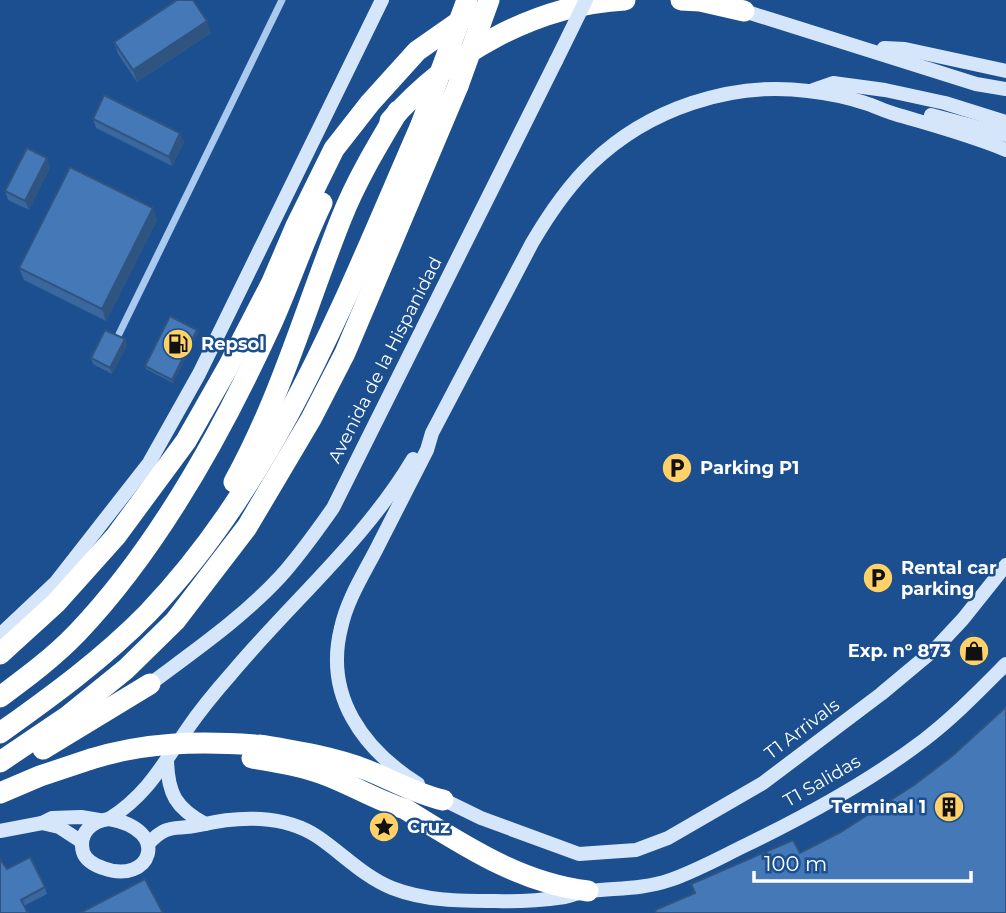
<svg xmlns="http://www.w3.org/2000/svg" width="1006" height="913" viewBox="0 0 1006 913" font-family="Montserrat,sans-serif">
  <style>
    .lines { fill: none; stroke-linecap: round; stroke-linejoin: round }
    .street { stroke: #a9c9ee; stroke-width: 7 }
    .secondary { stroke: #d6e6fa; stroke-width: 14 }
    .highway { stroke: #fff; stroke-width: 21 }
    .secondary-bridge { stroke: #d6e6fa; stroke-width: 14 }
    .highway-bridge { stroke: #fff; stroke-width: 21 }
    .wall { fill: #3a679d }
    .shaded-wall { fill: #305480 }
    .building { fill: #4478b7; stroke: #305480; stroke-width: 2 }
    .labels { text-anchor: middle; stroke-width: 5; stroke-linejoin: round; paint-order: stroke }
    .poi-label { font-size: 18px; font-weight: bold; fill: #fff; stroke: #1b4f8f; text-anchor: start }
    .street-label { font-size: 18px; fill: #fff; stroke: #1b4f8f }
  </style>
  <rect width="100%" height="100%" fill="#1b4f8f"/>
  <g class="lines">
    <!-- street -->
    <path class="street" d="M119 334 282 0"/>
    <!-- secondary -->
    <g class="secondary">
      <path d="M744 11 976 84 1006 89"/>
      <path d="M884 48 905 49 1006 71"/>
      <path d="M813 90 833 83 885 90 945 103 1006 122"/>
      <path d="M931 115 1006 135"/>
      <path d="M0 635 56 582 149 463 199 374 382 0"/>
      <path d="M150 684C194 651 242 618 280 577 300 555 316 532 333 508L556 61"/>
      <path d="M167 761C168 794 176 808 205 824"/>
      <path d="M418 784C363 749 324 696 341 628 347 600 363 575 376 550 393 517 410 484 427 450L432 433 532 243C549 214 568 186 592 163 648 109 731 81 808 91 826 93 847 97 865 103 875 106 884 111 895 114 932 125 970 135 1006 150"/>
      <path d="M438 797 481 818 579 854 636 850 668 838 763 783 881 694 935 649 963 619 1006 565"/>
      <path d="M109 819C148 794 163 764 188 728 201 709 216 691 231 674 291 602 365 540 413 459"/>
      <path d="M109 819C173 830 150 886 103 868 94 865 86 861 83 852 78 833 92 821 109 819Z"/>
      <path d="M42 823 59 827 82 842"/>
      <path d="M0 831 42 823 52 818 81 817 99 820"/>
      <path d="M148 844C169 822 174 831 200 825 238 816 284 814 318 837 343 854 363 876 392 888 425 901 461 901 496 901 519 902 543 900 565 897 574 895 582 891 591 891 617 888 644 889 670 880 696 871 721 857 746 845 808 815 870 781 924 740 954 717 980 690 1006 664"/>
    </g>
    <!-- highway -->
    <g class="highway">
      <path d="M681 0 700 1 744 11"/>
      <path d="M390 121C449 54 534 5 625 0"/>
      <path d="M234 482C280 399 306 307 341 219 356 181 377 146 398 111"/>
      <path d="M0 654 56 603 116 536 186 441 228 367 272 282 296 226 334 149 370 103 417 51 467 16"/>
      <path d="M0 697C27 677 54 657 77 633 159 547 222 432 271 325 289 285 303 242 322 203"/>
      <path d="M0 733C52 696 103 659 148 613 279 476 346 296 421 125"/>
      <path d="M260 745C296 751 333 757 367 770 392 780 416 794 443 800"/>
      <path d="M43 749 150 684"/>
      <path d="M252 758C277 762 303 766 328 776 354 786 378 801 405 809 462 844 519 883 588 891"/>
      <path d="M0 762 68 716 126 669 175 621 247 527 311 419 345 353 458 86"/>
      <path d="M0 793 40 776 91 759"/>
    </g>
    <!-- secondary-bridge -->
    <path class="secondary-bridge" d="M556 61 586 0"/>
    <!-- highway-bridge -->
    <g class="highway-bridge">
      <path d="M458 86 489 0"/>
      <path d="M421 125 467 0"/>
      <path d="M91 759C146 742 197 741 255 745"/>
    </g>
  </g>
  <!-- wall -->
  <g class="wall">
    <path d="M211 33 137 82 118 54 114 42Z"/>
    <path d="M93 119 184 142 172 166 96 128Z"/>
    <path d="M50 167 29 210 8 200 5 191Z"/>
    <path d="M157 220 106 321 24 280 19 268Z"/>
    <path d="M197 330 198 333 173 383 146 369 145 366Z"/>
    <path d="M127 345 112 374 93 364 91 358Z"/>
    <path d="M983 644 985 650 975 662 963 652 961 646Z"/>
    <path d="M7 869 45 887 47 894 24 906Z"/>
  </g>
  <!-- shaded-wall -->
  <g class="shaded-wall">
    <path d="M207 21 211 33 137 82 133 70Z"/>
    <path d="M180 133 184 142 172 166 169 157Z"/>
    <path d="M47 158 50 167 29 210 25 201Z"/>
    <path d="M153 208 157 220 106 321 102 309Z"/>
    <path d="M197 330 198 333 173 383 172 380Z"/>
    <path d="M125 339 127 345 112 374 110 368Z"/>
    <path d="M983 644 985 650 975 662 972 656Z"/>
  </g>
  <!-- building -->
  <g class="building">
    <path d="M177 0H193L207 21 133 70 114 42Z"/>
    <path d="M104 95 180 133 169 157 93 119Z"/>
    <path d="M27 148 47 158 25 201 5 191Z"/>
    <path d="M70 167 153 208 102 309 19 268Z"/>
    <path d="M170 316 197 330 172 380 145 366Z"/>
    <path d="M105 330 125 339 110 368 91 358Z"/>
    <path d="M972 634 983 644 972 656 961 646Z"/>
    <path d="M1006 707V913H656L655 910 695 893 691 884 793 840 800 853 841 832 914 785 952 756Z"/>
    <path d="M30 857 45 887 21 900 28 913H0V859L7 869Z"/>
    <path d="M145 879 163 913H80Z"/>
  </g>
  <!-- icons -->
  <defs>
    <g id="fuel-disc" transform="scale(1.575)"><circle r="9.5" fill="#ffd166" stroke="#1b4f8f"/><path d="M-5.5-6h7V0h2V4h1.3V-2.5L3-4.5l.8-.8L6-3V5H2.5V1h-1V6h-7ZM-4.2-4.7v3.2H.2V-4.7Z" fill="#111"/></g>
    <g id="parking-disc" transform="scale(1.575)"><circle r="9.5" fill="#ffd166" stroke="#1b4f8f"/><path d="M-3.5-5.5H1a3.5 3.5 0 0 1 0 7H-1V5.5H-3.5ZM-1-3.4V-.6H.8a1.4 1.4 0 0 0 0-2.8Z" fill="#111"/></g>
    <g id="shop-disc" transform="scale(1.575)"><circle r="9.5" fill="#ffd166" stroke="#1b4f8f"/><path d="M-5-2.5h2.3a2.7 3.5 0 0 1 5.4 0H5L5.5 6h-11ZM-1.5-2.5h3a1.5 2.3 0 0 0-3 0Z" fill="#111"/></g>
    <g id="building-disc" transform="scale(1.575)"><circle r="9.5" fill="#ffd166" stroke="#1b4f8f"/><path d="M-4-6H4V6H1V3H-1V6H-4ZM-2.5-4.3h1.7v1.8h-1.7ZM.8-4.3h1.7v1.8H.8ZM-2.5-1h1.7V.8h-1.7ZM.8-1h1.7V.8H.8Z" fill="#111"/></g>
    <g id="sight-disc" transform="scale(1.575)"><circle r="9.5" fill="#ffd166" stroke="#1b4f8f"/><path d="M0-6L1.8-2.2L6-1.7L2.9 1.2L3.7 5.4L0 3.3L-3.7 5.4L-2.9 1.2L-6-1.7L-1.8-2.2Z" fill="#111"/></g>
  </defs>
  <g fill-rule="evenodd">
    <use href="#fuel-disc" x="178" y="344"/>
    <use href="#parking-disc" x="677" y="468"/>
    <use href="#parking-disc" x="878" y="578"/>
    <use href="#shop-disc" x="974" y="651"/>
    <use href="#building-disc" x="949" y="807"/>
    <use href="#sight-disc" x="384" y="827"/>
  </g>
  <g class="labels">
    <!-- poi labels -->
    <g class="poi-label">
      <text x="201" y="350">Repsol</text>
      <text x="700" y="474">Parking P1</text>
      <text x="901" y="574">Rental car<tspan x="901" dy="21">parking</tspan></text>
      <text x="951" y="657" text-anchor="end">Exp. nº 873</text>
      <text x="926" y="813" text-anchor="end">Terminal 1</text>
      <text x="407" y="833">Cruz</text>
    </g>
    <!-- street labels -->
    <g class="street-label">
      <text transform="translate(385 360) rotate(-63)" y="6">Avenida de la Hispanidad</text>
      <text transform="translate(802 729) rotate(-37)" y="6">T1 Arrivals</text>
      <text transform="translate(822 781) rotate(-30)" y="6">T1 Salidas</text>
    </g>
  </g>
  <!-- scale -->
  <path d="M754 871v10h217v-10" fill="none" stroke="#ffffff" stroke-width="3.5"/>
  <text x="764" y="871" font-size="21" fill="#ffffff" stroke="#1b4f8f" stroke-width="5" paint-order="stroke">100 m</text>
</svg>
